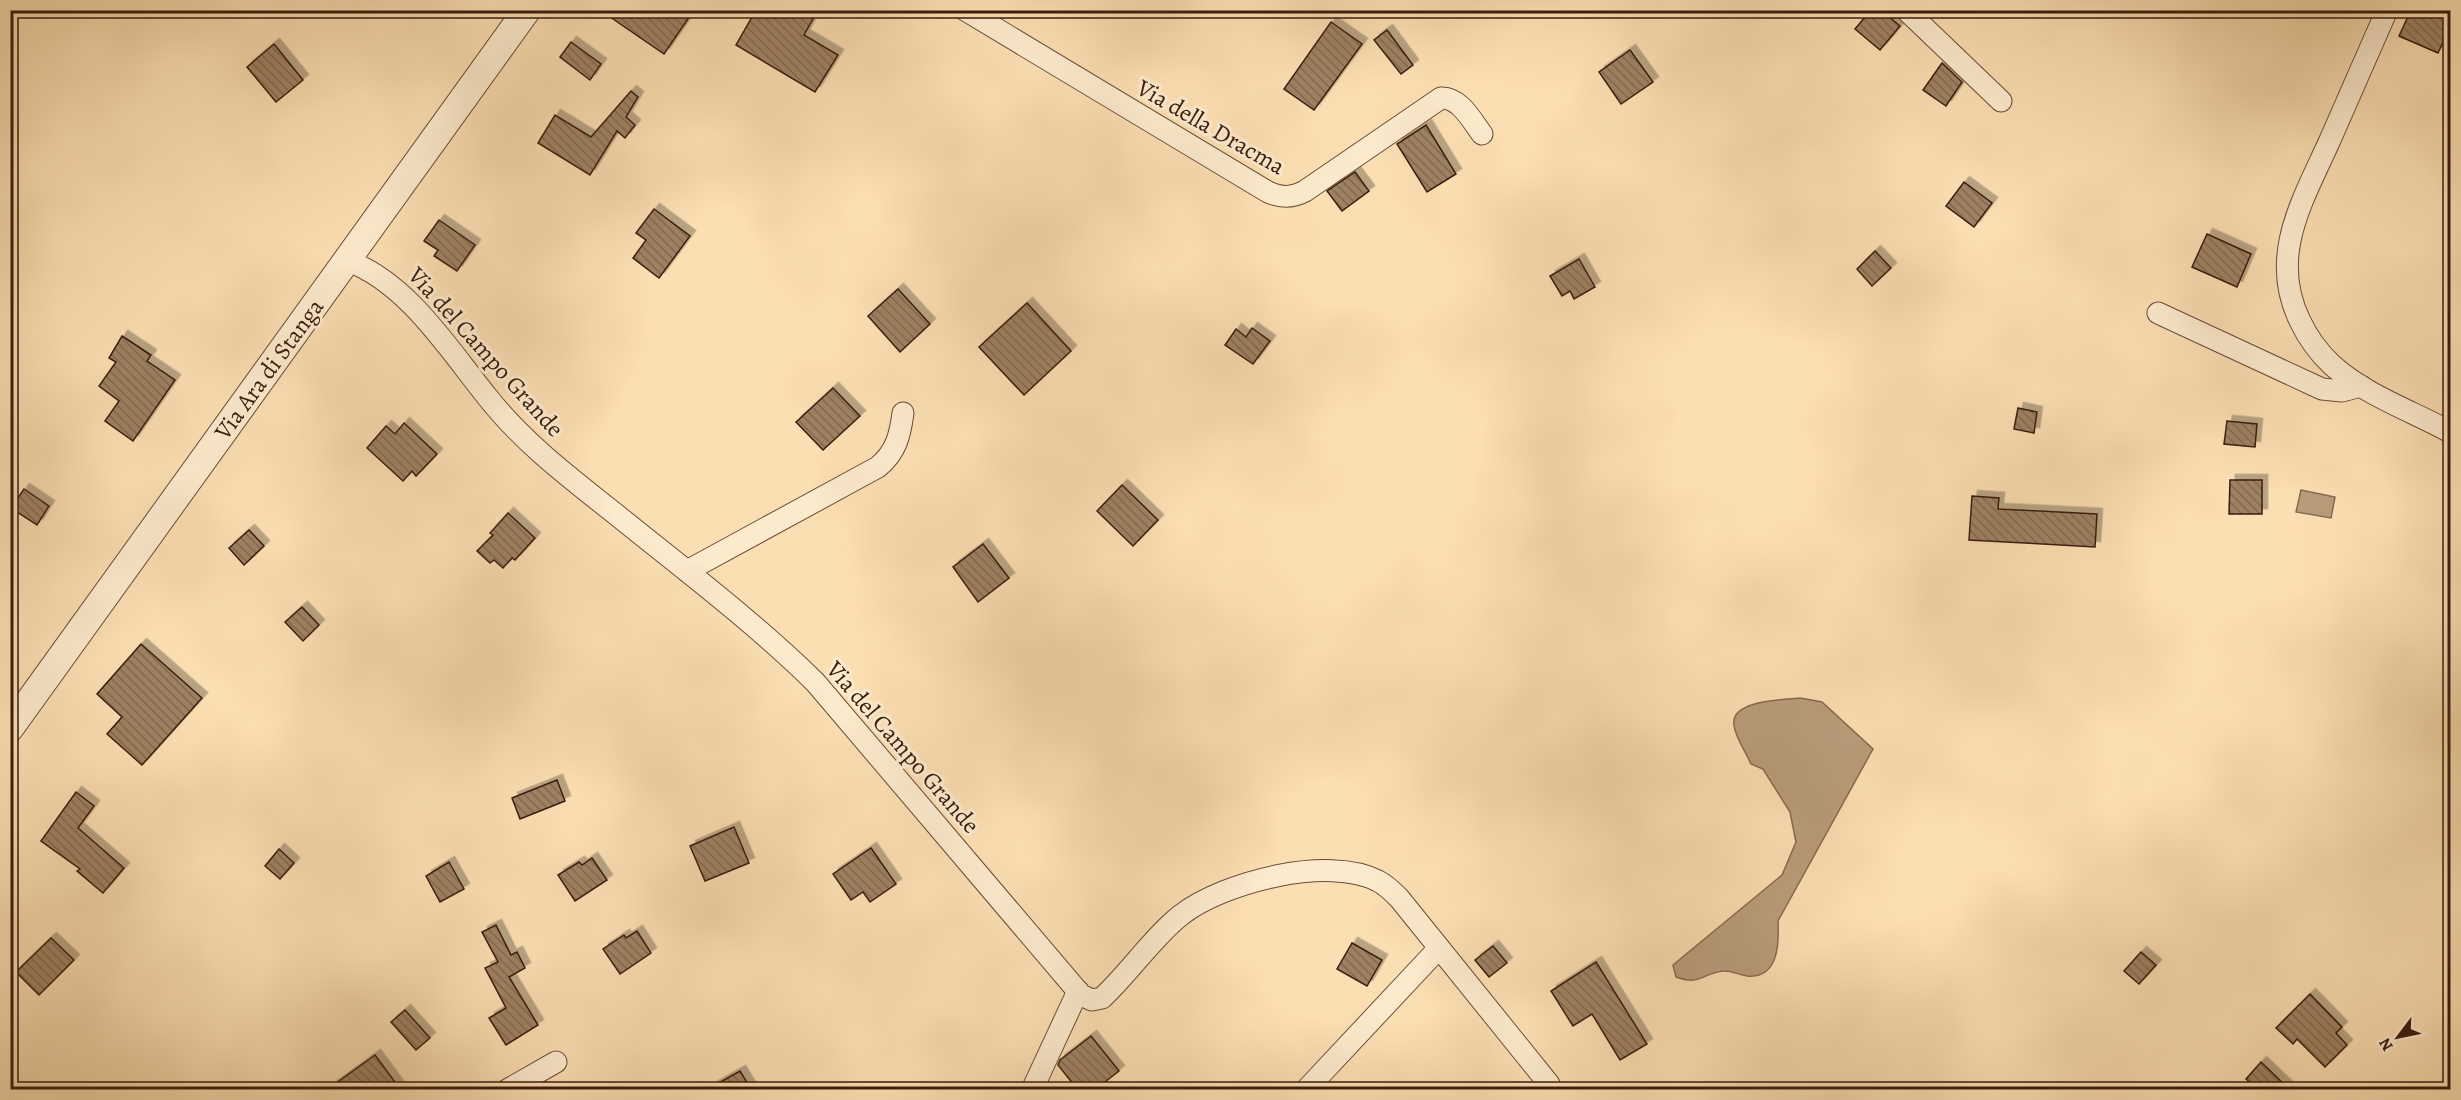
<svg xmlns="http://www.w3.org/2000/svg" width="2461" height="1100" viewBox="0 0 2461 1100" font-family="Alegreya,serif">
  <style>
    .water { fill: #b99c7a; stroke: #86694e; stroke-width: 1.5 }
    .building { fill: url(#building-back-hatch); stroke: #3a1c0d; stroke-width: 1.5; filter: url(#shadow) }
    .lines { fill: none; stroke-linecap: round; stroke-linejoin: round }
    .minor-casing { stroke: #6a4c36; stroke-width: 23 }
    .tertiary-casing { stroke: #6a4c36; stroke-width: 29 }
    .minor { stroke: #fceacd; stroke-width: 21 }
    .tertiary { stroke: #fceacd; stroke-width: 27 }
    .labels { text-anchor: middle; stroke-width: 6; stroke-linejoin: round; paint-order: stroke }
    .street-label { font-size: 24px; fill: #3a1c0d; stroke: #fceacd }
  </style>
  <defs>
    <pattern id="building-back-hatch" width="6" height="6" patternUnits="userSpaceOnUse" patternTransform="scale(1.5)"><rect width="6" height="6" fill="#9e8163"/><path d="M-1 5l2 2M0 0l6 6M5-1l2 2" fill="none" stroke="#826950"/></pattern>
    <filter id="shadow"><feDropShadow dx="5.5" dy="-5.5" stdDeviation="0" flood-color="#0004"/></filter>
  </defs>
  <rect width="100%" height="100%" fill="#fbdeb2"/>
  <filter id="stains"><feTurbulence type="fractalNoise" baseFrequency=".00333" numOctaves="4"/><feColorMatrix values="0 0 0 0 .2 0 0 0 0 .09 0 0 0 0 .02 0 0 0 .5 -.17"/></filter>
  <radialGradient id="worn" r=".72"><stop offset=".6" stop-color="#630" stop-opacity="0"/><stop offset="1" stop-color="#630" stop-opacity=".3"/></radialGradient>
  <!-- water -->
  <g class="water">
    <path d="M2301 490 2335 497 2331 518 2296 512Z"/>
    <path d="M1800 698 1822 702 1873 749 1778 921C1779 943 1779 979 1747 976 1739 975 1731 970 1724 971 1701 973 1702 986 1676 977L1673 965 1782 875 1796 842 1790 812 1763 769 1751 764C1746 752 1735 737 1734 725 1730 700 1783 700 1800 698Z"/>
  </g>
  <!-- building -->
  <g class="building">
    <path d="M600 10H694L664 54Z"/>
    <path d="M756 10H818L804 35 838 55 815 92 736 45Z"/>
    <path d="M1871 10H1881L1900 26 1880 50 1855 29Z"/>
    <path d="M2411 10H2451V25L2438 53 2399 36Z"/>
    <path d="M1331 22 1362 44 1314 110 1284 89Z"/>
    <path d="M1387 30 1413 65 1401 74 1374 40Z"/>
    <path d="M571 42 601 64 590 80 560 57Z"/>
    <path d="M274 44 303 80 276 102 247 67Z"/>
    <path d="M1630 50 1653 82 1621 104 1599 72Z"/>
    <path d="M1942 63 1962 82 1946 106 1923 90Z"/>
    <path d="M631 91 638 97 626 117 635 125 625 138 617 131 590 175 538 143 555 115 591 137Z"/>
    <path d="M1426 125 1456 174 1427 192 1397 144Z"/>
    <path d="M1355 172 1369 191 1342 211 1327 191Z"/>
    <path d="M1964 182 1992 203 1974 227 1946 206Z"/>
    <path d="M654 209 690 236 659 278 633 258 646 240 636 233Z"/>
    <path d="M439 220 475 245 457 271 434 256 438 250 424 241Z"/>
    <path d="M2207 234 2251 254 2237 287 2192 267Z"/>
    <path d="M1875 251 1891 268 1872 286 1857 269Z"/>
    <path d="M1579 259 1595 287 1574 299 1570 291 1562 296 1550 276Z"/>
    <path d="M898 289 930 324 900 352 868 316Z"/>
    <path d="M1027 303 1071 351 1024 395 979 347Z"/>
    <path d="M1252 328 1270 341 1253 364 1225 345 1236 329 1246 337Z"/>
    <path d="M122 336 151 355 147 361 175 380 133 441 105 421 119 401 99 386 116 362 109 358Z"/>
    <path d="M833 388 860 416 823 450 796 422Z"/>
    <path d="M2018 408 2037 412 2034 433 2014 429Z"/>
    <path d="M2227 421 2257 424 2255 447 2224 444Z"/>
    <path d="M404 423 437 454 416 476 412 471 403 481 367 448 386 426 395 434Z"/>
    <path d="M2230 480H2262V514H2229Z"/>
    <path d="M1122 485 1158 520 1133 546 1097 511Z"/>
    <path d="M24 489 49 506 37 525 11 508Z"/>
    <path d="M1972 496 1999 498 1998 509 2097 514 2095 547 1969 540Z"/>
    <path d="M508 513 535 538 515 560 512 558 503 568 494 560 490 563 477 551 493 535 490 533Z"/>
    <path d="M249 530 264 546 244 565 229 548Z"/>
    <path d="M983 544 1009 578 978 602 953 567Z"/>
    <path d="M302 607 319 625 303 641 285 622Z"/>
    <path d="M141 644 202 698 142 765 107 734 122 717 97 694Z"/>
    <path d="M557 780 565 801 520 819 512 798Z"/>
    <path d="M76 792 94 806 78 828 124 868 103 893 77 871 80 869 41 841Z"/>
    <path d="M734 827 749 863 705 881 690 846Z"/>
    <path d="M871 848 896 884 870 902 863 892 851 900 833 874Z"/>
    <path d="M279 849 294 863 280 879 265 866Z"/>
    <path d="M592 858 607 880 575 901 558 875 579 862 582 865Z"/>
    <path d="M449 862 464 889 440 902 426 876Z"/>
    <path d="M496 925 511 955 517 952 525 968 509 977 538 1025 506 1045 489 1018 506 1008 485 968 498 962 482 932Z"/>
    <path d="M637 931 651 953 620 974 603 949 624 935 626 938Z"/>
    <path d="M51 938 74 960 39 995 16 972Z"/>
    <path d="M1352 943 1382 960 1367 986 1337 969Z"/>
    <path d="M1493 946 1507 963 1489 977 1475 960Z"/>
    <path d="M2141 952 2156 965 2139 984 2124 971Z"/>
    <path d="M1596 962 1647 1044 1620 1060 1592 1014 1573 1026 1551 991Z"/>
    <path d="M2310 994 2342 1027 2336 1033 2347 1045 2325 1067 2297 1039 2293 1044 2276 1028Z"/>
    <path d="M405 1010 430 1038 416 1050 391 1022Z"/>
    <path d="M1091 1036 1119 1071 1096 1089H1077L1058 1065 1060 1060Z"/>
    <path d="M375 1055 400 1089H328Z"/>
    <path d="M2261 1062 2289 1089H2257L2246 1079Z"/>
    <path d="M740 1071 751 1089H708Z"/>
  </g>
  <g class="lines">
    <!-- minor casing -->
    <g class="minor-casing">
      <g id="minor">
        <path d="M965 10 1268 192C1281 198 1292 198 1305 191L1441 98C1460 97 1472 121 1482 134"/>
        <path d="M1906 10 2001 101"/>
        <path d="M2387 10C2368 54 2349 97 2330 140 2303 200 2268 256 2300 321 2308 338 2318 352 2332 365 2365 395 2412 411 2450 432"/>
        <path d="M348 261C408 283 449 350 489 399 524 443 569 477 613 512 681 567 753 621 815 682L1081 995 1092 1000 1102 998C1130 972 1152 938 1181 915 1223 882 1329 855 1378 881 1386 885 1393 892 1399 898L1549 1084"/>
        <path d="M2158 313 2322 389 2342 391 2361 386"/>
        <path d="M687 571 878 467C896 452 900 436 903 413"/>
        <path d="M507 1090 556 1062"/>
        <path d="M1032 1090 1078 991"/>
        <path d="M1306 1090 1439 948"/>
      </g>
    </g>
    <!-- tertiary casing -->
    <g class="tertiary-casing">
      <path id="tertiary" d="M10 728 527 10"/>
    </g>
    <!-- minor -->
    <use href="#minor" class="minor"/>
    <!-- tertiary -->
    <use href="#tertiary" class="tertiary"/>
  </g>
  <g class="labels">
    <!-- street labels -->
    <g class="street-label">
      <text transform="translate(1211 127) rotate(30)" y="8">Via della Dracma</text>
      <text transform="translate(486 352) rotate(48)" y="8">Via del Campo Grande</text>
      <text transform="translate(269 369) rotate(-54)" y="8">Via Ara di Stanga</text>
      <text transform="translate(903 747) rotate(49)" y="8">Via del Campo Grande</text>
    </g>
  </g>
  <!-- margin -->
  <rect width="2461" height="1100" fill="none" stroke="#fbdeb2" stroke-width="36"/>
  <rect x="12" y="12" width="2437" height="1076" fill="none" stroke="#3a1c0d" stroke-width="3"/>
  <rect x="18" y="18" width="2425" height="1064" fill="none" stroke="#3a1c0d" stroke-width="1.5"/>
  <!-- north arrow -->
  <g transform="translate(2398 1037) rotate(238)" stroke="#fceacd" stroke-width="4.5" paint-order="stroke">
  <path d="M0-4.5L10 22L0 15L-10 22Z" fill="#3a1c0d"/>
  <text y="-9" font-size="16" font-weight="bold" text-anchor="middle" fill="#3a1c0d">N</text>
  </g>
  <rect width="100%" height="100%" filter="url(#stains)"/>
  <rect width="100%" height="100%" fill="url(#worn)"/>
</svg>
